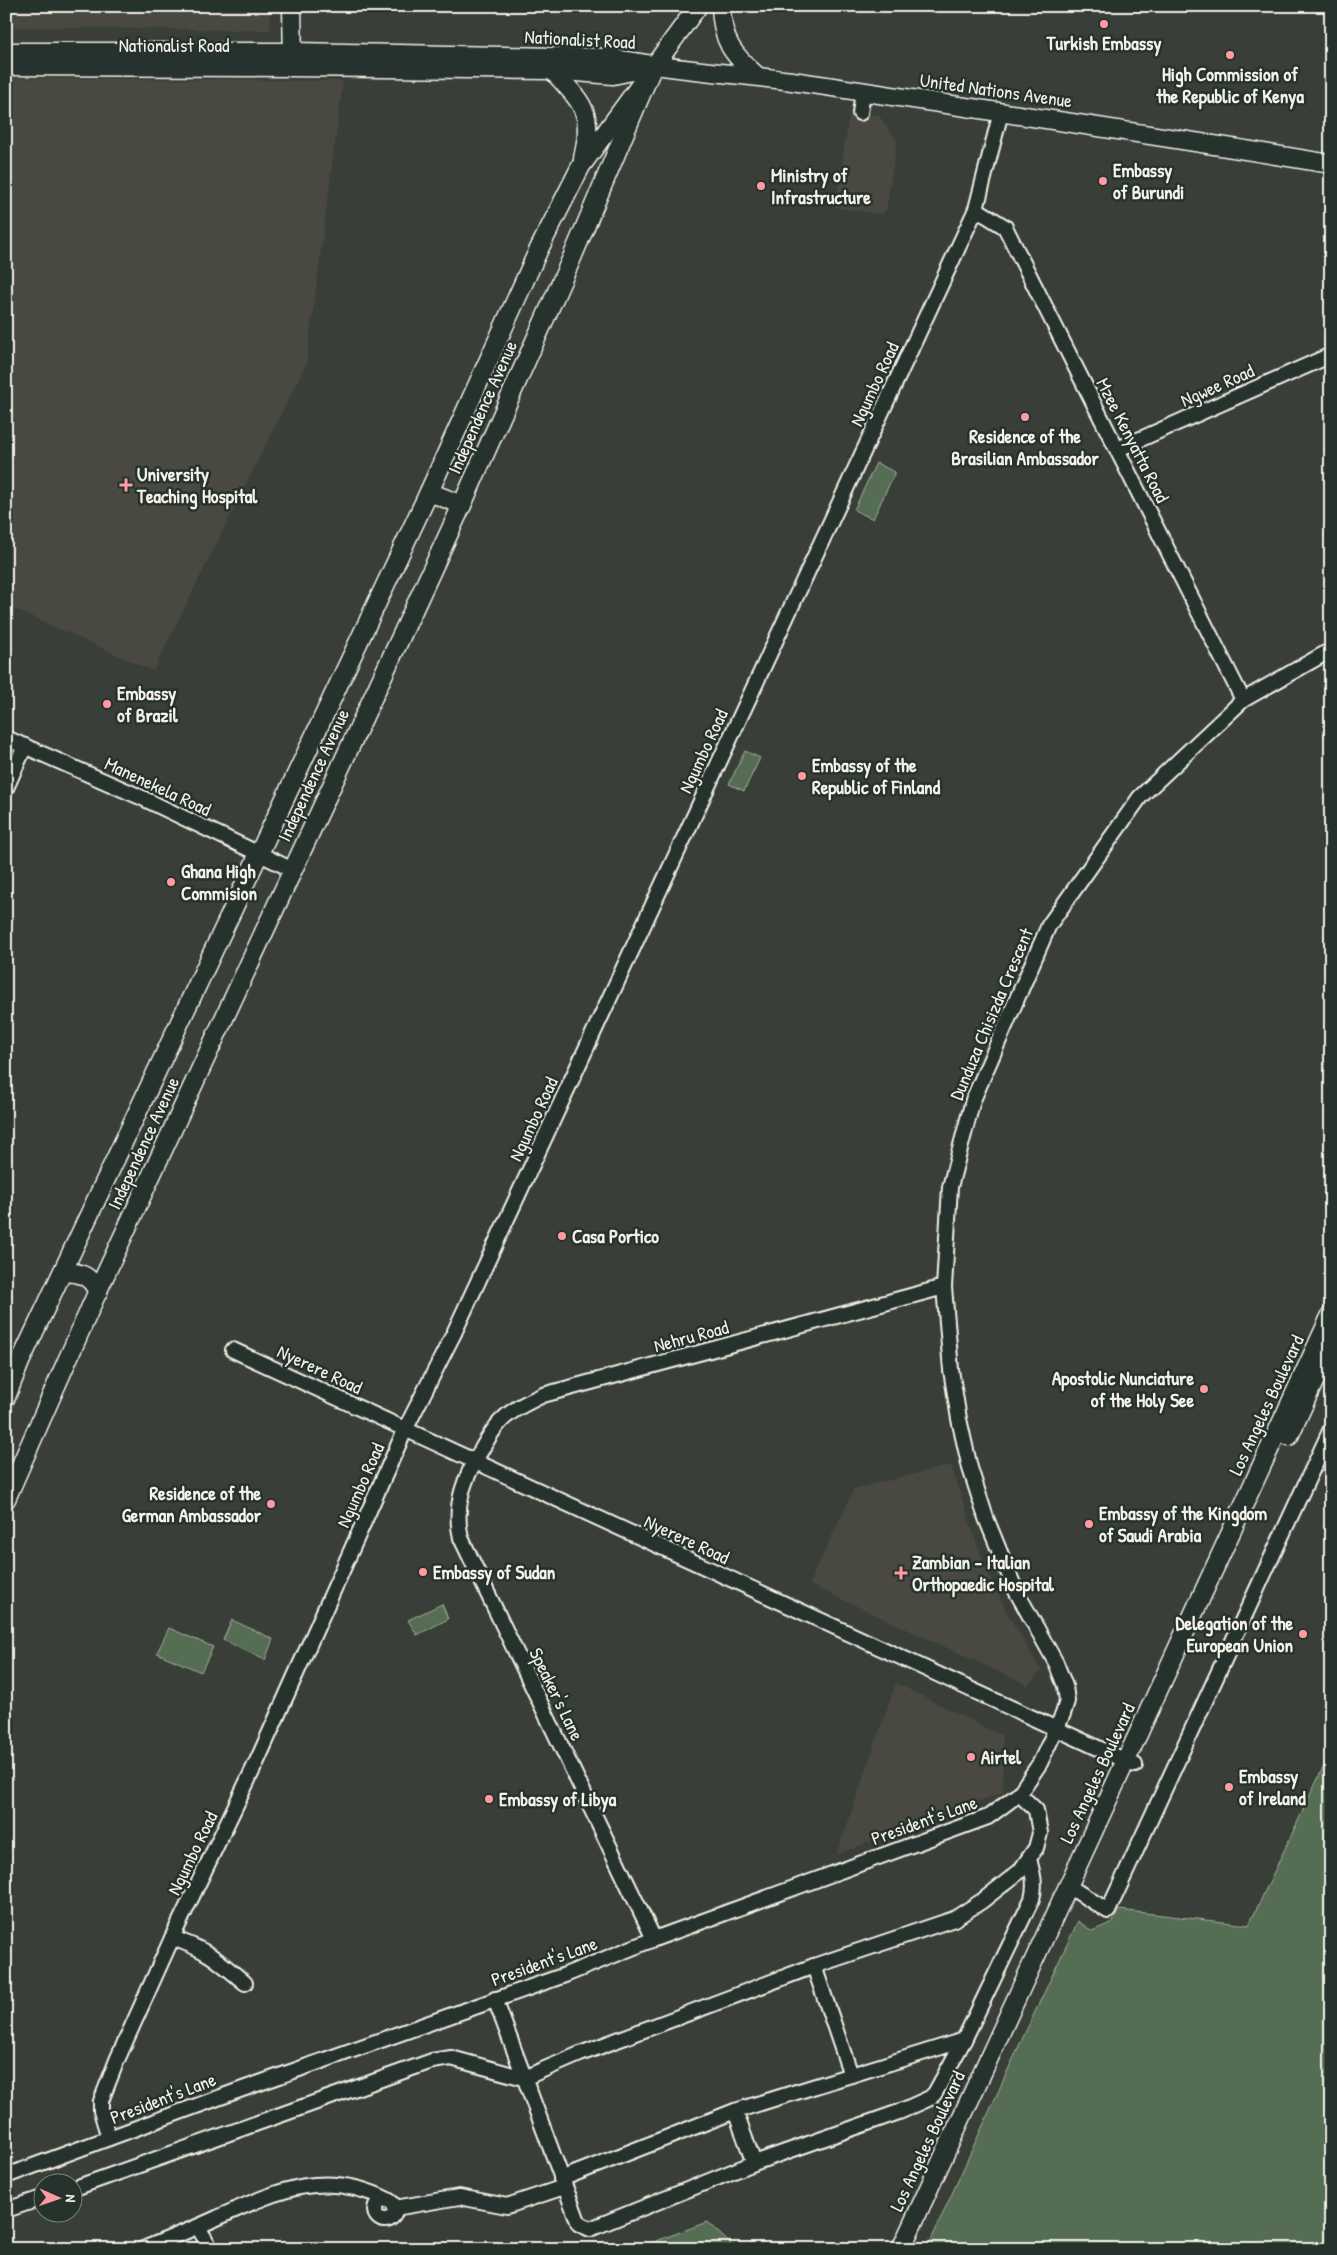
<svg xmlns="http://www.w3.org/2000/svg" width="1337" height="2255" viewBox="0 0 1337 2255" font-family="'Patrick Hand',sans-serif">
  <style>
    .built { fill: #494a43 }
    .green { fill: #556d52; stroke: #a4af9d }
    .lines { fill: none; stroke-linecap: round; stroke-linejoin: round }
    .minor-casing { stroke: #f4f1e8; stroke-width: 18 }
    .major-casing { stroke: #f4f1e8; stroke-width: 21 }
    .minor { stroke: #26332d; stroke-width: 14 }
    .major { stroke: #26332d; stroke-width: 18 }
    .poi-dot { fill: #ff9aa2; stroke: #26332d; stroke-width: 2 }
    .labels { text-anchor: middle; stroke-width: 5; stroke-linejoin: round; paint-order: stroke }
    .street-label { font-size: 19px; fill: #f4f1e8; stroke: #26332d }
    .poi-label { font-size: 19px; font-weight: bold; fill: #f4f1e8; stroke: #26332d; text-anchor: start }
  </style>
  <rect width="100%" height="100%" fill="#393f38"/>
  <filter id="ink" filterUnits="userSpaceOnUse"><feTurbulence type="fractalNoise" baseFrequency=".02" numOctaves="2"/><feDisplacementMap in="SourceGraphic" scale="10" xChannelSelector="R" yChannelSelector="G"/><feConvolveMatrix kernelMatrix="1 2 1 2 8 2 1 2 1" color-interpolation-filters="sRGB"/></filter>
  <g filter="url(#ink)">
    <!-- built -->
    <g class="built">
      <path d="M6 6H270V30L6 27Z"/>
      <path d="M6 78 343 81 306 364 153 671 6 605Z"/>
      <path d="M850 111 879 116 897 141 886 210 881 214 835 207Z"/>
      <path d="M951 1465 983 1562 1006 1611 1041 1671 1028 1685 809 1584 854 1489Z"/>
      <path d="M896 1683 1002 1736 1003 1792 837 1854Z"/>
    </g>
    <!-- green -->
    <g class="green">
      <path d="M876 463 895 472 873 519 854 510Z"/>
      <path d="M745 751 760 758 744 791 729 784Z"/>
      <path d="M442 1604 448 1619 417 1635 408 1620Z"/>
      <path d="M232 1620 273 1639 265 1660 223 1640Z"/>
      <path d="M169 1628 213 1647 201 1672 157 1653Z"/>
      <path d="M1331 1751V2249H927L1018 2048 1078 1921 1092 1931 1113 1922 1119 1910 1249 1925Z"/>
      <path d="M707 2222 736 2249H635Z"/>
    </g>
    <g class="lines">
      <!-- minor casing -->
      <g class="minor-casing">
        <g id="minor">
          <path d="M860 113 863 92"/>
          <path d="M976 209 1005 227 1243 700"/>
          <path d="M1118 449 1331 355"/>
          <path d="M6 738 138 796 293 870"/>
          <path d="M6 788 25 746"/>
          <path d="M233 1350 1135 1765"/>
          <path d="M1068 1886 1108 1911 1331 1429"/>
          <path d="M172 1938C206 1949 218 1960 245 1983"/>
          <path d="M654 1939 461 1538C453 1504 465 1476 483 1447 489 1437 494 1427 503 1419 514 1408 529 1402 543 1395L944 1287"/>
          <path d="M814 1966 851 2075"/>
          <path d="M495 1999 579 2224 590 2229 754 2163 899 2112 930 2098 935 2093 964 2040 1032 1899C1036 1885 1033 1874 1029 1859"/>
          <path d="M735 2111 754 2163"/>
          <path d="M109 2138 101 2111V2101L117 2060 172 1938 258 1759 405 1430 454 1333 976 209 1001 112"/>
          <path d="M6 2176 237 2091 565 1975 654 1939 988 1817 1019 1794 1040 1763 1063 1714 1067 1701 1065 1686 1056 1663 1015 1589 986 1518 970 1468 959 1419 951 1370 944 1287 950 1187 973 1100 1049 925 1140 797 1243 700 1331 650"/>
          <path d="M561 2179 735 2111 964 2040"/>
          <path d="M72 2189 432 2061 451 2058 524 2078 580 2054 814 1966 954 1919 982 1901 1020 1871 1036 1848 1040 1833 1036 1810 1019 1794"/>
          <circle cx="385" cy="2210" r="10"/>
          <path d="M395 2208 459 2197 507 2206 564 2187"/>
          <path d="M6 2210 42 2198"/>
          <path d="M198 2227 211 2249"/>
          <path d="M143 2249C168 2239 193 2229 217 2218 277 2191 324 2168 388 2200"/>
        </g>
      </g>
      <!-- major casing -->
      <g class="major-casing">
        <g id="major">
          <path d="M292 6 293 63"/>
          <path d="M721 6C722 41 732 54 757 76"/>
          <path d="M6 52H293L611 58C671 70 732 73 792 81 972 108 1151 134 1331 164"/>
          <path d="M6 66 293 67 552 70 613 75 646 68"/>
          <path d="M552 70C583 104 594 111 583 158"/>
          <path d="M429 492 462 505"/>
          <path d="M62 1273C79 1271 91 1276 98 1292"/>
          <path d="M6 1397 20 1362 429 492 538 251 581 166 698 6"/>
          <path d="M1289 1436 1331 1345"/>
          <path d="M6 1499 100 1286 462 505 571 260 653 66"/>
          <path d="M901 2249 1331 1315"/>
        </g>
      </g>
      <!-- minor -->
      <use href="#minor" class="minor"/>
      <!-- major -->
      <use href="#major" class="major"/>
    </g>
  </g>
  <!-- markers -->
  <g class="poi-dot">
    <circle cx="1104" cy="24" r="5"/>
    <circle cx="1230" cy="55" r="5"/>
    <circle cx="1103" cy="181" r="5"/>
    <circle cx="761" cy="186" r="5"/>
    <circle cx="1025" cy="417" r="5"/>
    <path d="M123.5 477.5h5v5h5v5h-5v5h-5v-5h-5v-5h5z"/>
    <circle cx="107" cy="704" r="5"/>
    <circle cx="802" cy="776" r="5"/>
    <circle cx="171" cy="882" r="5"/>
    <circle cx="562" cy="1236" r="5"/>
    <circle cx="1204" cy="1389" r="5"/>
    <circle cx="271" cy="1504" r="5"/>
    <circle cx="1089" cy="1524" r="5"/>
    <circle cx="423" cy="1572" r="5"/>
    <path d="M898.5 1565.5h5v5h5v5h-5v5h-5v-5h-5v-5h5z"/>
    <circle cx="1303" cy="1634" r="5"/>
    <circle cx="971" cy="1757" r="5"/>
    <circle cx="1229" cy="1787" r="5"/>
    <circle cx="489" cy="1799" r="5"/>
  </g>
  <g class="labels">
    <!-- street labels -->
    <g class="street-label">
      <text transform="translate(580 39) rotate(3)" y="7">Nationalist Road</text>
      <text x="174" y="52">Nationalist Road</text>
      <text transform="translate(996 90) rotate(8)" y="7">United Nations Avenue</text>
      <text transform="translate(874 384) rotate(-65)" y="7">Ngumbo Road</text>
      <text transform="translate(1217 385) rotate(-24)" y="7">Ngwee Road</text>
      <text transform="translate(482 407) rotate(-66)" y="7">Independence Avenue</text>
      <text transform="translate(1133 440) rotate(63)" y="7">Mzee Kenyatta Road</text>
      <text transform="translate(703 751) rotate(-65)" y="7">Ngumbo Road</text>
      <text transform="translate(313 775) rotate(-65)" y="7">Independence Avenue</text>
      <text transform="translate(158 786) rotate(25)" y="7">Manenekela Road</text>
      <text transform="translate(991 1014) rotate(-67)" y="7">Dunduza Chisizda Crescent</text>
      <text transform="translate(533 1119) rotate(-65)" y="7">Ngumbo Road</text>
      <text transform="translate(143 1143) rotate(-65)" y="7">Independence Avenue</text>
      <text transform="translate(691 1336) rotate(-15)" y="7">Nehru Road</text>
      <text transform="translate(320 1369) rotate(25)" y="7">Nyerere Road</text>
      <text transform="translate(1266 1405) rotate(-65)" y="7">Los Angeles Boulevard</text>
      <text transform="translate(360 1485) rotate(-66)" y="7">Ngumbo Road</text>
      <text transform="translate(687 1539) rotate(25)" y="7">Nyerere Road</text>
      <text transform="translate(557 1694) rotate(64)" y="7">Speaker's Lane</text>
      <text transform="translate(1097 1773) rotate(-65)" y="7">Los Angeles Boulevard</text>
      <text transform="translate(924 1820) rotate(-20)" y="7">President's Lane</text>
      <text transform="translate(192 1853) rotate(-64)" y="7">Ngumbo Road</text>
      <text transform="translate(544 1961) rotate(-20)" y="7">President's Lane</text>
      <text transform="translate(163 2098) rotate(-21)" y="7">President's Lane</text>
      <text transform="translate(927 2141) rotate(-65)" y="7">Los Angeles Boulevard</text>
    </g>
    <!-- poi labels -->
    <g class="poi-label">
      <text x="1104" y="50" text-anchor="middle">Turkish Embassy</text>
      <text x="1230" y="81" text-anchor="middle">High Commission of<tspan x="1230" dy="22">the Republic of Kenya</tspan></text>
      <text x="1113" y="177">Embassy<tspan x="1113" dy="22">of Burundi</tspan></text>
      <text x="771" y="182">Ministry of<tspan x="771" dy="22">Infrastructure</tspan></text>
      <text x="1025" y="443" text-anchor="middle">Residence of the<tspan x="1025" dy="22">Brasilian Ambassador</tspan></text>
      <text x="137" y="481">University<tspan x="137" dy="22">Teaching Hospital</tspan></text>
      <text x="117" y="700">Embassy<tspan x="117" dy="22">of Brazil</tspan></text>
      <text x="812" y="772">Embassy of the<tspan x="812" dy="22">Republic of Finland</tspan></text>
      <text x="181" y="878">Ghana High<tspan x="181" dy="22">Commision</tspan></text>
      <text x="572" y="1243">Casa Portico</text>
      <text x="1194" y="1385" text-anchor="end">Apostolic Nunciature<tspan x="1194" dy="22">of the Holy See</tspan></text>
      <text x="261" y="1500" text-anchor="end">Residence of the<tspan x="261" dy="22">German Ambassador</tspan></text>
      <text x="1099" y="1520">Embassy of the Kingdom<tspan x="1099" dy="22">of Saudi Arabia</tspan></text>
      <text x="912" y="1569">Zambian - Italian<tspan x="912" dy="22">Orthopaedic Hospital</tspan></text>
      <text x="433" y="1579">Embassy of Sudan</text>
      <text x="1293" y="1630" text-anchor="end">Delegation of the<tspan x="1293" dy="22">European Union</tspan></text>
      <text x="981" y="1764">Airtel</text>
      <text x="1239" y="1783">Embassy<tspan x="1239" dy="22">of Ireland</tspan></text>
      <text x="499" y="1806">Embassy of Libya</text>
    </g>
  </g>
  <!-- margin -->
  <rect width="1337" height="2255" fill="none" stroke="#26332d" stroke-width="25"/>
  <rect x="12" y="12" width="1312" height="2230" fill="none" stroke="#f4f1e8" stroke-width="2" filter="url(#ink)"/>
  <!-- north arrow -->
  <g transform="translate(58 2198) rotate(92)"><circle r="24" fill="#26332d" stroke="#787f78"/>
  <path d="M0-4L9 19L0 12L-9 19Z" fill="#ff9aa2"/>
  <text y="-8" font-size="14" font-weight="bold" text-anchor="middle" fill="#f4f1e8">N</text>
  </g>
</svg>
